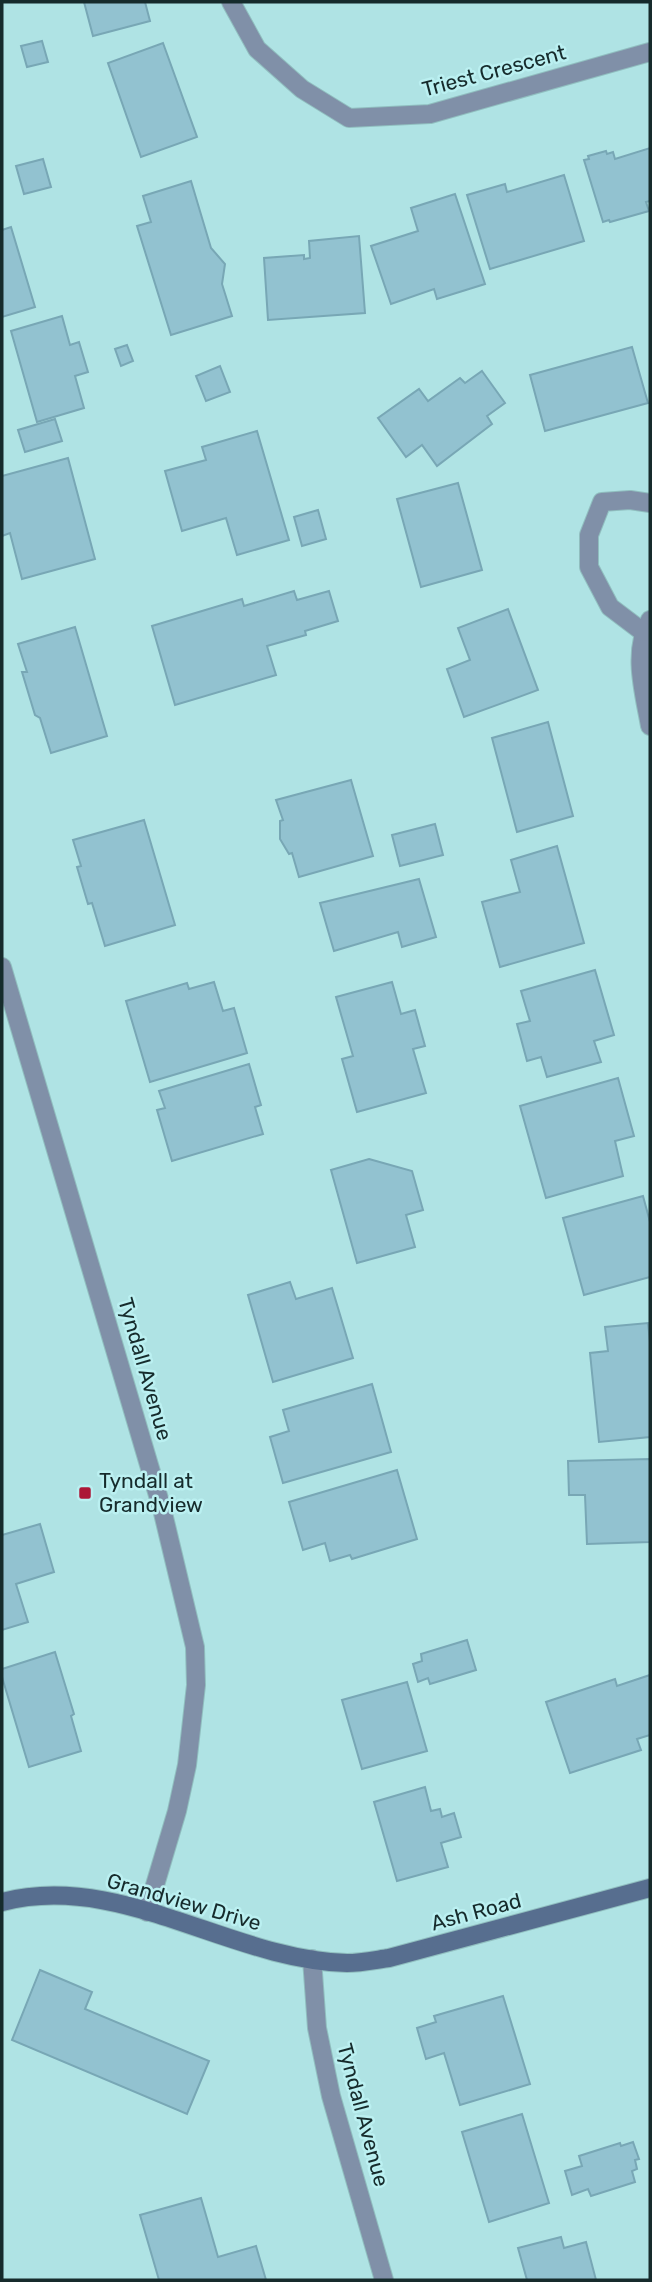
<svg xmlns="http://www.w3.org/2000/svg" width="652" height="2282" viewBox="0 0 652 2282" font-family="Rubik,sans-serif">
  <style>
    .building { fill: #92c2d0; stroke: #78a7b5; stroke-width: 2 }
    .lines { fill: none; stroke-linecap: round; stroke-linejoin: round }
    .minor-casing { stroke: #90bebf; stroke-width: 20 }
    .tertiary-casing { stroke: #90bebf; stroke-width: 20 }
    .secondary-casing { stroke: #90bebf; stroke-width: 20 }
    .minor { stroke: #8090a8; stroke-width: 18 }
    .tertiary { stroke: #8090a8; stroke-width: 18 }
    .secondary { stroke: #576e8f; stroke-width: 18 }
    .poi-dot { fill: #ac1636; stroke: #bbf0f1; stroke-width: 2.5 }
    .labels { text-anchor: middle; stroke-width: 5; stroke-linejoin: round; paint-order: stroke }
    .street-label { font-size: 21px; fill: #162b2c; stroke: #bbf0f1 }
    .poi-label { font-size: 21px; fill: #162b2c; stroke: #bbf0f1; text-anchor: start }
  </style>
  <rect width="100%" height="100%" fill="#afe3e4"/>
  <!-- building -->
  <g class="building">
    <path d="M84 2H145L150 21 93 36Z"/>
    <path d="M42 41 48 62 27 67 21 46Z"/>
    <path d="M163 43 197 137 141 157 108 63Z"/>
    <path d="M650 148V201L646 202 649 211 610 222 609 220 603 222 584 160 589 159 588 156 606 151 607 154 613 152 615 159Z"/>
    <path d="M43 159 51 187 24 194 16 166Z"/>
    <path d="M564 175 584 241 490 269 467 195 505 184 507 192Z"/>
    <path d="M191 181 211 248 225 264 222 284 232 316 171 335 137 226 151 222 143 196Z"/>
    <path d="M455 194 485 284 437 299 434 289 391 304 371 246 418 231 411 208Z"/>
    <path d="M11 227 35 307 2 317V230Z"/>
    <path d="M359 236 365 313 268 320 264 258 304 255V259L310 258 309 241Z"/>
    <path d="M62 316 70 345 79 342 88 372 75 376 84 408 37 422 11 331Z"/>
    <path d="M127 345 133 361 121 366 115 349Z"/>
    <path d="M632 347 648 403 545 431 530 375Z"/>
    <path d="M220 366 230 392 206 401 196 376Z"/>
    <path d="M482 371 505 403 487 416 492 424 437 466 422 445 406 457 378 418 419 389 428 401 460 378 465 383Z"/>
    <path d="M55 419 62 441 25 452 18 430Z"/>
    <path d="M257 431 289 540 237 555 226 518 182 531 165 471 206 460 202 447Z"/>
    <path d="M68 458 95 559 22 579 10 533 2 536V476Z"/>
    <path d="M458 483 482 570 421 587 397 499Z"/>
    <path d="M318 510 326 539 302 546 294 517Z"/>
    <path d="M294 591 297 600 329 591 338 621 305 631 306 635 267 646 276 675 175 705 152 626 242 599 244 606Z"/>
    <path d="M508 609 538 690 464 717 447 669 470 660 458 628Z"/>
    <path d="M75 627 107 736 51 753 40 718 35 715 22 672H27L18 644Z"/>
    <path d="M548 722 573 816 517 832 492 738Z"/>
    <path d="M351 780 373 856 299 877 292 853 289 854 280 839V821L283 820 276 800Z"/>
    <path d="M144 820 175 925 105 946 92 903 88 904 77 867 81 866 73 840Z"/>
    <path d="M435 824 443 855 400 866 392 835Z"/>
    <path d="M557 846 584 943 500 967 482 902 520 892 511 860Z"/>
    <path d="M419 879 436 937 402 947 398 932 334 951 320 903Z"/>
    <path d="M595 970 614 1035 594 1041 601 1062 547 1077 541 1057 527 1061 517 1024 530 1021 521 991Z"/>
    <path d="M214 982 223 1011 234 1008 247 1053 150 1082 126 1001 187 983 189 989Z"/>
    <path d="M392 982 401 1014 415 1010 425 1046 413 1049 426 1093 357 1112 342 1059 353 1056 336 997Z"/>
    <path d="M249 1064 261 1105 255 1107 263 1134 172 1161 157 1110 165 1108 159 1091Z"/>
    <path d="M618 1078 634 1136 615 1141 623 1176 546 1198 520 1106Z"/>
    <path d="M369 1159 412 1171 423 1210 406 1215 415 1247 357 1263 331 1170Z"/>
    <path d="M643 1196 650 1222V1277L584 1295 563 1218Z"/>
    <path d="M290 1282 296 1299 332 1288 353 1358 273 1382 248 1295Z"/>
    <path d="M648 1323 650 1342V1437L599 1442 590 1353 608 1351 605 1327Z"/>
    <path d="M372 1384 391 1452 283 1483 270 1437 289 1431 283 1410Z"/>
    <path d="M650 1459V1542L587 1544 585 1495H569L568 1461Z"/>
    <path d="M397 1470 417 1539 352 1559 350 1555 330 1561 325 1543 303 1550 289 1502Z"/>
    <path d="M40 1524 54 1572 16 1584 28 1622 2 1630V1535Z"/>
    <path d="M467 1640 476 1670 430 1684 428 1678 418 1682 413 1664 422 1661 421 1654Z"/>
    <path d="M55 1652 74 1714 71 1716 81 1751 29 1767 2 1677V1669Z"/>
    <path d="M650 1675V1735L637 1739 641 1750 570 1773 546 1702 615 1679 617 1686Z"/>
    <path d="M407 1682 427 1751 362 1769 342 1700Z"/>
    <path d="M425 1787 431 1811 440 1809 442 1817 454 1813 461 1837 441 1843 448 1867 397 1881 374 1802Z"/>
    <path d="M40 1970 92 1992 85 2009 209 2061 187 2114 12 2040Z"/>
    <path d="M503 1996 530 2084 460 2105 444 2053 426 2059 417 2028 436 2022 434 2016Z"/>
    <path d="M522 2114 549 2203 489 2222 462 2132Z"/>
    <path d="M633 2142 639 2159 635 2160 637 2169 632 2171 635 2182 591 2196 588 2189 572 2195 565 2171 582 2166 579 2156 620 2143 621 2146Z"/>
    <path d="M201 2198 218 2257 256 2246 266 2280H159L140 2215Z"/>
    <path d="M561 2237 564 2248 586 2242 596 2280H527L518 2248Z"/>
  </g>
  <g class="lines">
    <!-- minor casing -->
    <g class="minor-casing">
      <g id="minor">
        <path d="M231 2 257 49 302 89 349 118 430 114 650 52"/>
        <path d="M650 620C632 652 644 692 650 726"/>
        <path d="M643 632 610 607 589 567V535L602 502 630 500 650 503"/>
      </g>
    </g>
    <!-- tertiary casing -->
    <g class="tertiary-casing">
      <g id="tertiary">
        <path d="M2 967 162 1509 195 1647 196 1685 187 1765 177 1811 147 1912"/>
        <path d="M312 1959 317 2028 331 2096 384 2280"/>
      </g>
    </g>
    <!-- secondary casing -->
    <g class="secondary-casing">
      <path id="secondary" d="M2 1902C120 1871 230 1960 347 1963 360 1963 375 1960 389 1958L650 1888"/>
    </g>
    <!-- minor -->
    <use href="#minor" class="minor"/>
    <!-- tertiary -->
    <use href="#tertiary" class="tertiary"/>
    <!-- secondary -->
    <use href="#secondary" class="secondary"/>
  </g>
  <!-- markers -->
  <rect class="poi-dot" x="78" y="1486" width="14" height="14" rx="3.5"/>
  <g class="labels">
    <!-- street labels -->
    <g class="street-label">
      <text transform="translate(494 71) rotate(-15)" y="7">Triest Crescent</text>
      <text transform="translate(145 1369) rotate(74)" y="7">Tyndall Avenue</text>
      <text transform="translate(184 1902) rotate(16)" y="7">Grandview Drive</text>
      <text transform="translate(476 1912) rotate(-15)" y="7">Ash Road</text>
      <text transform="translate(363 2115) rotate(75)" y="7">Tyndall Avenue</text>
    </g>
    <!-- poi labels -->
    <g class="poi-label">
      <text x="99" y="1488">Tyndall at<tspan x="99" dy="24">Grandview</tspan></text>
    </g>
  </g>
  <!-- border -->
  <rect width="652" height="2282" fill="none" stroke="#162b2c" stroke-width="7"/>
</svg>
